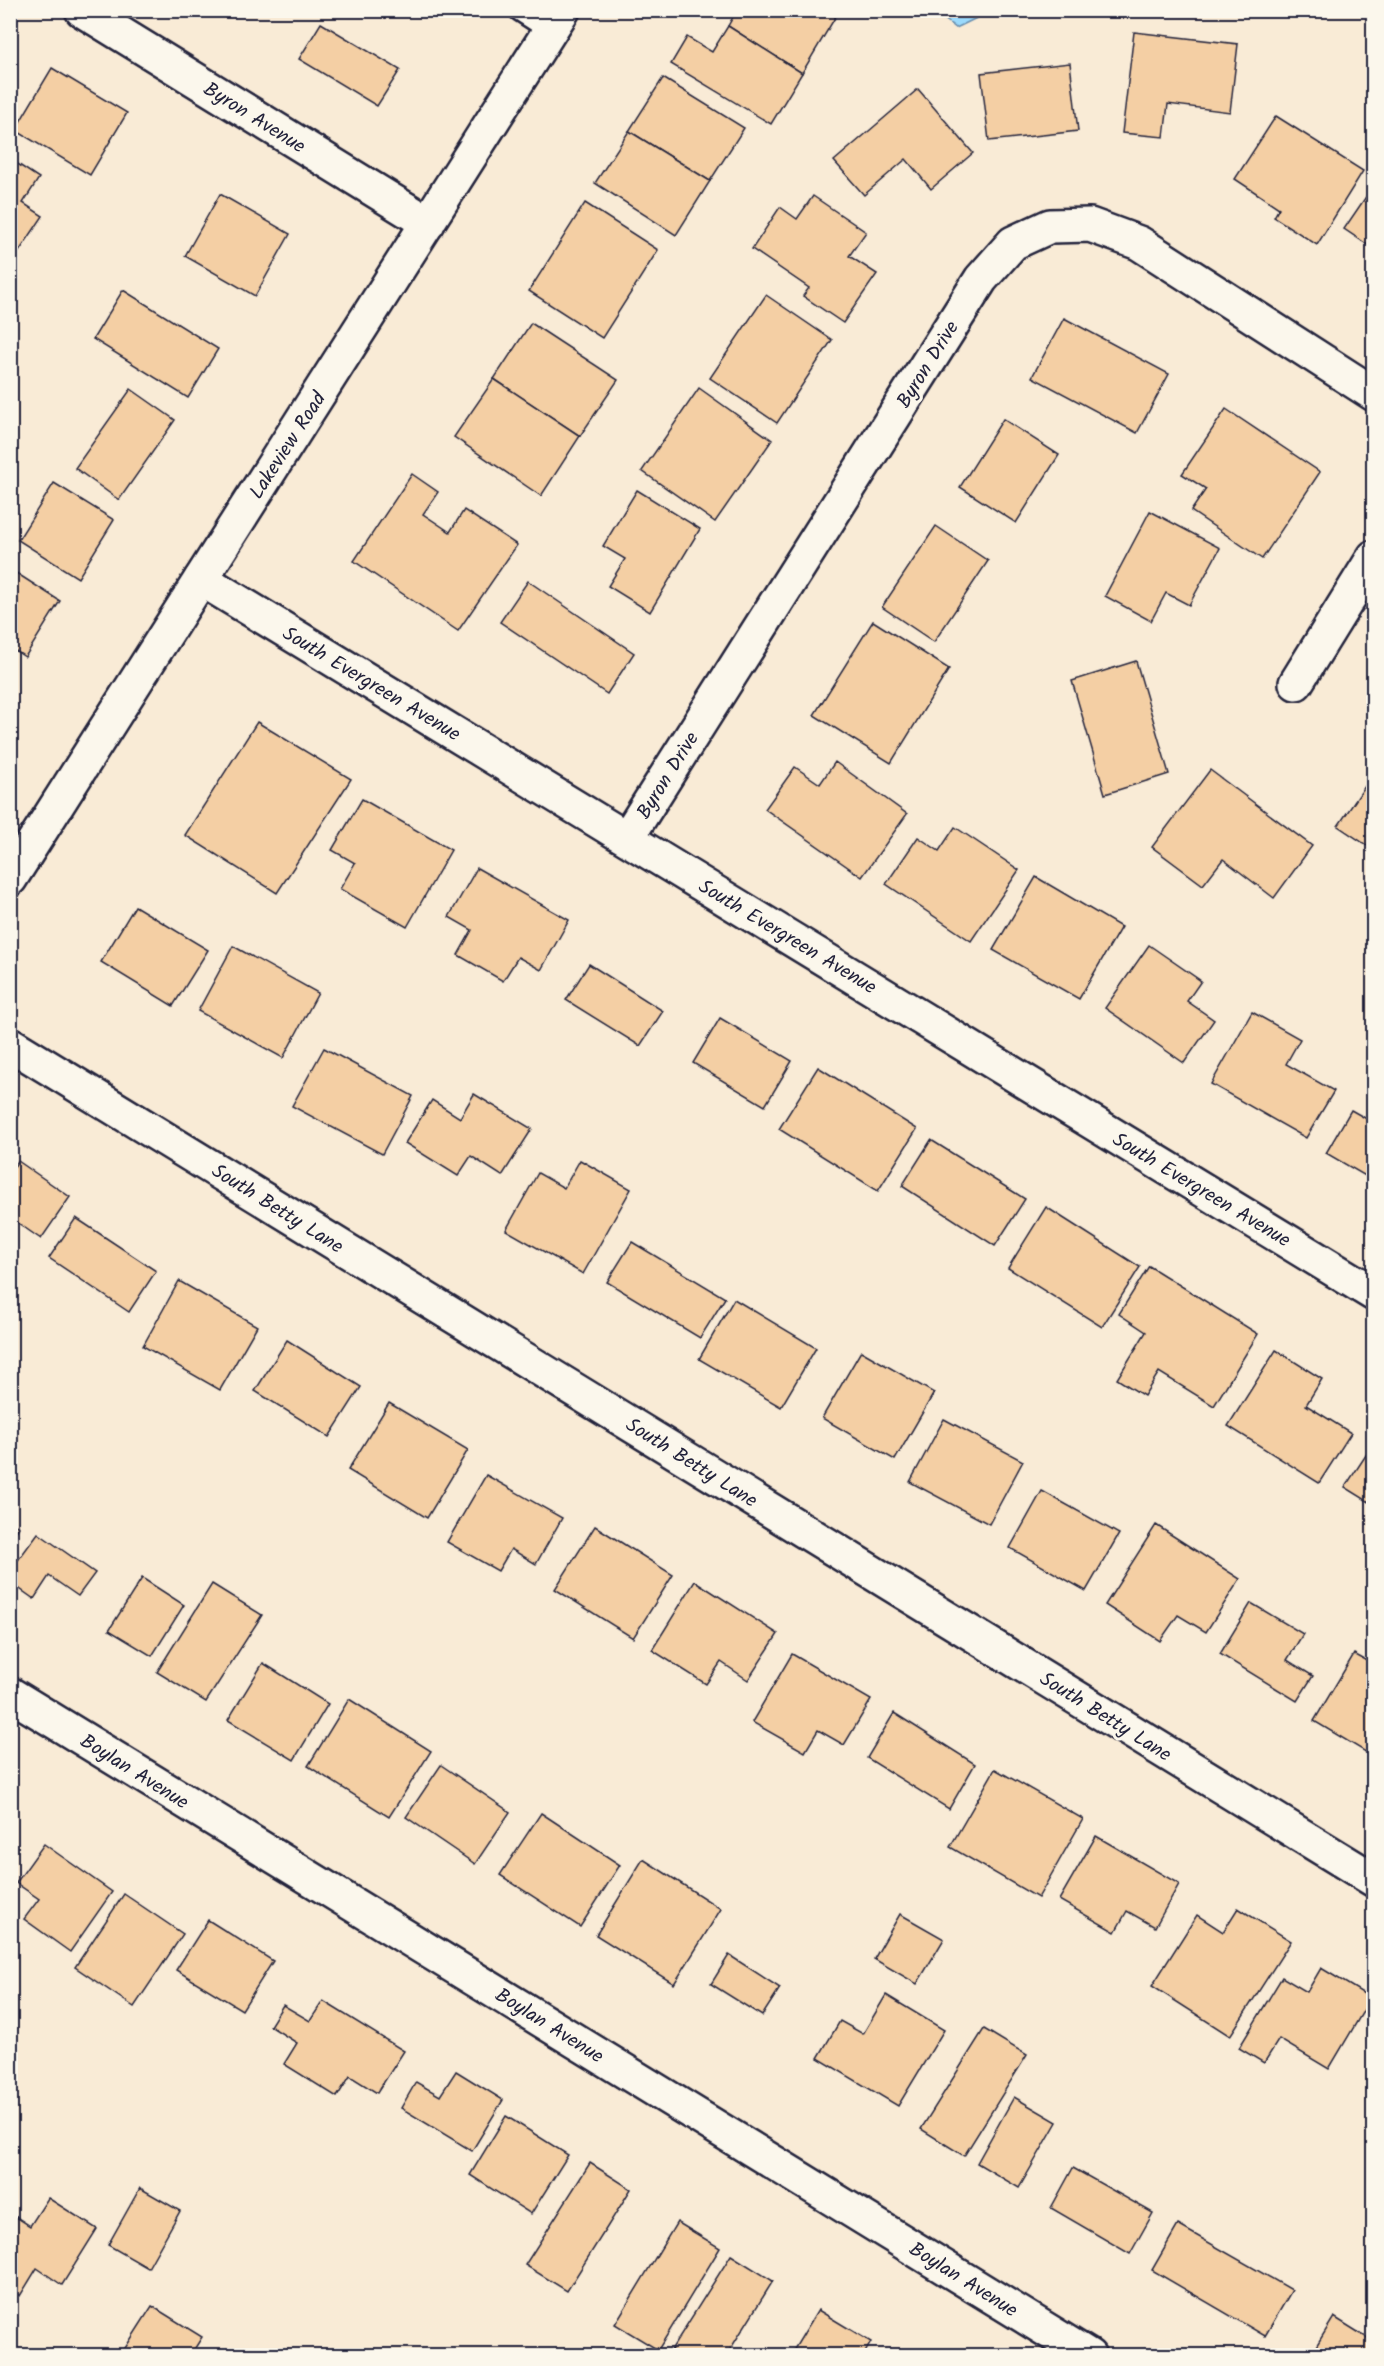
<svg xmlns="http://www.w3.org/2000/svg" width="1384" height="2366" viewBox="0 0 1384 2366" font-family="Kalam,sans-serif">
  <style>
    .water { fill: #9bdafc; stroke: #6b90af; stroke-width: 1.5 }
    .building { fill: #f4cfa4; stroke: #22223b; stroke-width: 1.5 }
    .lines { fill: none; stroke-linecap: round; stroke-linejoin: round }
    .lane-casing { stroke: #22223b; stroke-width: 26 }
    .street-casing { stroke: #22223b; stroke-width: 38 }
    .secondary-casing { stroke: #22223b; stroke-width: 38 }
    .lane { stroke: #fbf7ec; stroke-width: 21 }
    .street { stroke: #fbf7ec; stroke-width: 33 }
    .secondary { stroke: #fbf7ec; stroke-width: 33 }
    .labels { text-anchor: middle; stroke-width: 6; stroke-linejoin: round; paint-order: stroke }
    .street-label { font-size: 20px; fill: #22223b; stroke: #fbf7ec }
  </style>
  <rect width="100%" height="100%" fill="#f9ebd6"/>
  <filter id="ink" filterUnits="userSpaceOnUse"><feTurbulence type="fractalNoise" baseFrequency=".0167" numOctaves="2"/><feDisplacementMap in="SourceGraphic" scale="12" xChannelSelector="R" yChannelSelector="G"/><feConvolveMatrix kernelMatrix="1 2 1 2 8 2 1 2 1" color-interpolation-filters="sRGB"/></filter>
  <g filter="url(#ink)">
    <!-- water -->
    <path class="water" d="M934 11H991L956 28Z"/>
    <!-- building -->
    <g class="building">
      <path d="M737 10H827L836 16 802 73 728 26Z"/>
      <path d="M321 23 400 70 377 106 299 59Z"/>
      <path d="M728 26 802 73 771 124 671 64 687 37 712 52Z"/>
      <path d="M1134 32 1238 44 1230 112 1168 104 1164 137 1122 133Z"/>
      <path d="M1070 63 1078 131 989 141 981 73Z"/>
      <path d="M52 68 127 113 90 175 15 130Z"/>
      <path d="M663 78 744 128 710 181 629 131Z"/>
      <path d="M918 89 973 153 931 189 906 159 864 195 834 161Z"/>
      <path d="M1276 116 1363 171 1317 245 1274 217 1279 208 1235 179Z"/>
      <path d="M629 131 710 181 676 235 595 183Z"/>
      <path d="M10 159 39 178 23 203 43 216 10 265Z"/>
      <path d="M1374 185V249L1344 229Z"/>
      <path d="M220 194 290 234 255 296 185 256Z"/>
      <path d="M813 196 866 232 849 256 877 274 843 323 803 296 809 288 752 249 780 207 797 219Z"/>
      <path d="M585 203 658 250 602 338 529 291Z"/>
      <path d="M123 290 218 349 188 398 93 339Z"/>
      <path d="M766 295 832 340 777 423 710 378Z"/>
      <path d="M1064 318 1169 374 1137 433 1032 377Z"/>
      <path d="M531 323 618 380 580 436 494 379Z"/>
      <path d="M494 379 580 436 541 496 454 437Z"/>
      <path d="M699 388 772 440 715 522 642 471Z"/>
      <path d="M131 389 175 420 119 500 75 468Z"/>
      <path d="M1226 409 1320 472 1262 559 1191 511 1206 489 1182 474Z"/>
      <path d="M1003 419 1059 455 1016 523 960 487Z"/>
      <path d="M412 474 438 492 423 514 450 532 464 510 517 545 458 631 354 561Z"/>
      <path d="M54 483 114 520 78 578 18 540Z"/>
      <path d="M637 490 700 529 650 612 608 586 625 559 603 546Z"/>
      <path d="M1150 511 1220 548 1189 605 1166 593 1151 621 1105 596Z"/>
      <path d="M936 526 988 561 934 642 882 607Z"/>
      <path d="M10 569 60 601 25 657 10 647Z"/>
      <path d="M528 581 634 653 607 694 500 622Z"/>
      <path d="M873 621 949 669 891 763 814 715Z"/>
      <path d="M1136 661 1169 774 1105 794 1072 681Z"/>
      <path d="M257 722 351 779 277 893 185 835Z"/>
      <path d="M835 762 907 814 862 877 765 809 795 767 820 784Z"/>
      <path d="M1210 770 1312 846 1274 898 1223 859 1203 885 1152 847Z"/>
      <path d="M1374 773V850L1338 826Z"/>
      <path d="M362 799 451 850 407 927 340 889 355 863 332 850Z"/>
      <path d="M955 827 1019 870 971 941 886 884 918 837 939 851Z"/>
      <path d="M477 868 569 920 541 970 518 957 503 981 458 955 472 930 449 917Z"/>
      <path d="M1036 877 1121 927 1079 999 993 950Z"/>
      <path d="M135 906 208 950 173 1006 101 962Z"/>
      <path d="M1149 945 1201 981 1187 1001 1214 1020 1184 1063 1105 1008Z"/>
      <path d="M233 946 318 993 283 1058 198 1011Z"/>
      <path d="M589 964 663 1011 640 1046 566 1000Z"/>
      <path d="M1252 1012 1300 1039 1286 1064 1334 1091 1306 1138 1211 1084Z"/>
      <path d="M720 1018 792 1061 765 1106 693 1063Z"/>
      <path d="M324 1048 413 1096 382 1154 292 1106Z"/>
      <path d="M818 1067 917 1129 878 1191 779 1129Z"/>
      <path d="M474 1094 532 1129 502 1176 471 1156 458 1176 405 1143 432 1100 460 1118Z"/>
      <path d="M1351 1110 1374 1123V1181L1326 1153Z"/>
      <path d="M931 1140 1025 1199 995 1246 902 1186Z"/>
      <path d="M580 1160 631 1189 583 1274 506 1230 538 1173 564 1188Z"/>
      <path d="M18 1161 70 1197 41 1239 15 1221 10 1228V1172Z"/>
      <path d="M1046 1207 1140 1267 1102 1327 1008 1268Z"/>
      <path d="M76 1218 156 1271 129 1312 49 1258Z"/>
      <path d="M632 1242 725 1298 700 1338 607 1282Z"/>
      <path d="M1149 1266 1258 1334 1214 1406 1159 1372 1144 1396 1117 1379 1146 1332 1119 1314Z"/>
      <path d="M179 1281 257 1326 220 1390 143 1346Z"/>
      <path d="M734 1299 816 1348 781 1407 699 1359Z"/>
      <path d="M287 1340 361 1387 329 1437 255 1391Z"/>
      <path d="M1276 1350 1322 1379 1306 1405 1351 1433 1319 1483 1228 1426Z"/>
      <path d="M861 1351 934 1393 895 1460 822 1418Z"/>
      <path d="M389 1403 468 1450 427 1518 348 1470Z"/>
      <path d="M944 1419 1023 1461 989 1524 910 1482Z"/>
      <path d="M1374 1443V1505L1345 1487Z"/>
      <path d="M486 1475 562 1518 536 1564 511 1549 498 1571 447 1542Z"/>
      <path d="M1042 1491 1119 1534 1086 1591 1010 1548Z"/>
      <path d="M10 1522 19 1527 10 1541Z"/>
      <path d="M1156 1525 1240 1579 1206 1632 1178 1615 1160 1641 1105 1605Z"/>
      <path d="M595 1526 673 1575 633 1638 555 1589Z"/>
      <path d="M38 1533 95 1573 78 1596 49 1576 34 1599 10 1582V1571Z"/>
      <path d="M142 1578 184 1605 152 1656 109 1630Z"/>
      <path d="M695 1581 778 1634 748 1680 721 1662 706 1684 652 1650Z"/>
      <path d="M212 1584 262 1615 206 1702 157 1672Z"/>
      <path d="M1251 1603 1303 1634 1287 1660 1313 1676 1297 1701 1220 1654Z"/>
      <path d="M792 1654 871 1700 844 1745 818 1730 805 1752 752 1722Z"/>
      <path d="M1354 1654 1374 1665V1757L1314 1721Z"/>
      <path d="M263 1663 328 1704 294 1760 228 1720Z"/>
      <path d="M349 1699 431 1751 389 1817 308 1766Z"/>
      <path d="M894 1713 975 1764 949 1809 867 1758Z"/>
      <path d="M441 1765 510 1812 475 1864 406 1817Z"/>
      <path d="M995 1769 1083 1819 1038 1898 950 1847Z"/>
      <path d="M541 1813 620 1865 580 1927 500 1875Z"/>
      <path d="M1096 1836 1179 1884 1155 1927 1127 1911 1115 1932 1059 1900Z"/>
      <path d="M44 1844 112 1892 70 1952 24 1919 39 1899 16 1883Z"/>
      <path d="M643 1859 721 1909 674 1984 596 1935Z"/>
      <path d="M124 1894 183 1934 134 2007 75 1967Z"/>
      <path d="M1238 1908 1291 1941 1230 2036 1152 1986 1197 1915 1223 1932Z"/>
      <path d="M900 1914 944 1939 917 1984 874 1959Z"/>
      <path d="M208 1920 273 1961 242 2010 176 1970Z"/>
      <path d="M729 1955 780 1988 762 2016 711 1984Z"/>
      <path d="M1321 1968 1371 1998 1329 2069 1279 2039 1264 2063 1239 2048 1282 1977 1307 1992Z"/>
      <path d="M886 1995 944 2030 898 2106 818 2058 840 2021 863 2034Z"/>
      <path d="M323 2001 404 2051 377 2093 350 2076 337 2097 284 2064 297 2043 270 2026 283 2005 310 2021Z"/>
      <path d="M984 2029 1027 2055 964 2156 921 2129Z"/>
      <path d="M456 2071 503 2100 472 2151 401 2108 416 2082 440 2096Z"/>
      <path d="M1014 2097 1057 2122 1019 2188 977 2163Z"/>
      <path d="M506 2116 568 2155 531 2214 470 2175Z"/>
      <path d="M590 2163 631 2189 567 2291 525 2265Z"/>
      <path d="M1073 2168 1153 2213 1130 2254 1051 2208Z"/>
      <path d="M140 2188 180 2211 148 2268 108 2245Z"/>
      <path d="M48 2198 97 2229 62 2285 37 2268 20 2296 10 2290V2213L30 2226Z"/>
      <path d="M677 2222 720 2248 658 2350 615 2324Z"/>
      <path d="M1178 2225 1292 2290 1265 2336 1152 2270Z"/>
      <path d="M731 2255 773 2281 726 2356H679L671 2350Z"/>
      <path d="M152 2306 202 2337 190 2356H120Z"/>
      <path d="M818 2310 871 2342 863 2356H790Z"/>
      <path d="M1334 2317 1374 2342V2356H1310Z"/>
    </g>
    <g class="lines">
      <!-- lane casing -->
      <g class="lane-casing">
        <path id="lane" d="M520 10 551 30"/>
      </g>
      <!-- street casing -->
      <g class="street-casing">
        <g id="street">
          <path d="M82 10 428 223"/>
          <path d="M201 579 1374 1294"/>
          <path d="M1296 683 1374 557"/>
          <path d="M627 838 981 279 1013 243 1050 226 1090 225 1139 243 1374 394"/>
          <path d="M10 1044 1374 1880"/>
          <path d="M10 1694 1089 2356"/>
        </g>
      </g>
      <!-- secondary casing -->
      <g class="secondary-casing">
        <path id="secondary" d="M10 879 563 10"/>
      </g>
      <!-- lane -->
      <use href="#lane" class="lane"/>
      <!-- street -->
      <use href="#street" class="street"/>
      <!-- secondary -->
      <use href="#secondary" class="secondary"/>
    </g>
  </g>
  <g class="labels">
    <!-- street labels -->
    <g class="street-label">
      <text transform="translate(255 117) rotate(32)" y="7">Byron Avenue</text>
      <text transform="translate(927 364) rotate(-58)" y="7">Byron Drive</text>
      <text transform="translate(287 445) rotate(-57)" y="7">Lakeview Road</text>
      <text transform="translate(372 683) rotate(31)" y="7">South Evergreen Avenue</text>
      <text transform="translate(667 775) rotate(-58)" y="7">Byron Drive</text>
      <text transform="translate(788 936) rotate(31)" y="7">South Evergreen Avenue</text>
      <text transform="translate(1202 1189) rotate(31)" y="7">South Evergreen Avenue</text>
      <text transform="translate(278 1208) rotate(32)" y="7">South Betty Lane</text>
      <text transform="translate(692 1462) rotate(32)" y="7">South Betty Lane</text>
      <text transform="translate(1106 1716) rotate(32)" y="7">South Betty Lane</text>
      <text transform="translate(135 1771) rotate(32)" y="7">Boylan Avenue</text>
      <text transform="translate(550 2025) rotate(32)" y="7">Boylan Avenue</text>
      <text transform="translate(964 2279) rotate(32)" y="7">Boylan Avenue</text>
    </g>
  </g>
  <!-- margin -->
  <rect width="1384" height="2366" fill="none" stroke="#fbf7ec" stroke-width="36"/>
  <rect x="18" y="18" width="1348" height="2330" fill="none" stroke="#22223b" stroke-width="2" filter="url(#ink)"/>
</svg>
